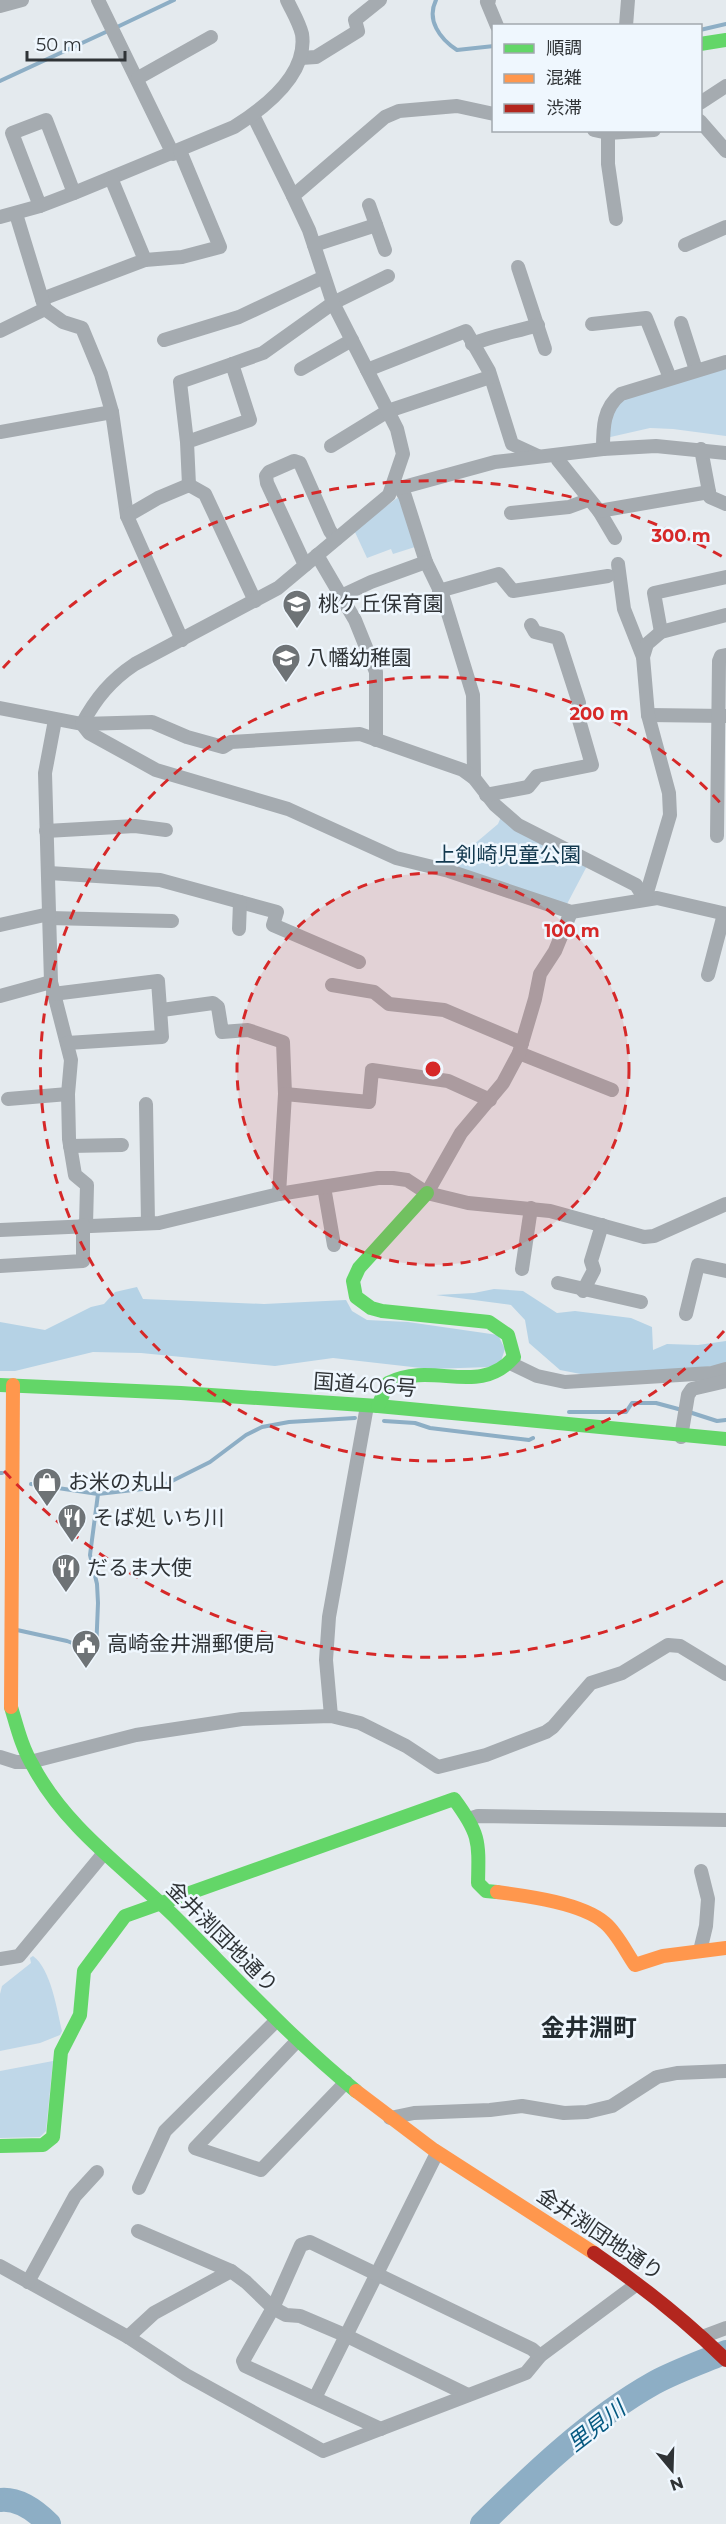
<svg xmlns="http://www.w3.org/2000/svg" width="726" height="2524" viewBox="0 0 726 2524" font-family="Montserrat,'Noto Sans JP',sans-serif">
  <style>
    .green { fill: #bfd7e8 }
    .forest { fill: #b5d2e5 }
    .lines { fill: none; stroke-linecap: round; stroke-linejoin: round }
    .stream { stroke: #8daec5; stroke-width: 4 }
    .river { stroke: #8daec5; stroke-width: 24 }
    .street { stroke: #a5abb0; stroke-width: 14 }
    .fast { stroke: #63d668; stroke-width: 14 }
    .slow { stroke: #ff974d; stroke-width: 14 }
    .jam { stroke: #b3261e; stroke-width: 14 }
    .ring { fill: none; stroke: #d62828; stroke-width: 3; stroke-dasharray: 10 8 }
    .labels { text-anchor: middle; stroke-width: 5; stroke-linejoin: round; paint-order: stroke }
    .poi-label { font-size: 21px; fill: #2f3336; stroke: #eff7fe; text-anchor: start }
    .park-label { font-size: 21px; fill: #13394f; stroke: #eff7fe }
    .street-label { font-size: 21px; fill: #2f3336; stroke: #eff7fe }
    .water-label { font-size: 22px; font-style: italic; fill: #065a82; stroke: #eff7fe }
    .quarter-label { font-size: 24px; font-weight: bold; fill: #232c31; stroke: #eff7fe }
    .centre { fill: #d62828; stroke: #eff7fe; stroke-width: 3 }
    .ring-label { font-size: 18px; text-anchor: middle; font-weight: bold; fill: #d62828; stroke: #eff7fe; stroke-width: 5; stroke-linejoin: round; paint-order: stroke }
  </style>
  <rect width="100%" height="100%" fill="#e4eaee"/>
  <!-- green -->
  <g class="green">
    <path d="M726 365V436L673 429 650 428 606 438 615 402Z"/>
    <path d="M400 496 415 547 393 554 391 549 367 558 354 530Z"/>
    <path d="M501 817 587 866 567 904 458 869 459 857 498 824Z"/>
    <path d="M33 1956C51 1969 57 2010 62 2031L60 2035 40 2043 0 2051V1994L2 1986 31 1963 30 1958Z"/>
    <path d="M53 2061 46 2131 40 2137 0 2138V2071Z"/>
  </g>
  <!-- forest -->
  <g class="forest">
    <path d="M137 1287 143 1299 264 1304 346 1300 352 1311 367 1320 408 1322 498 1335 505 1349 501 1361 490 1367 430 1369 333 1358 275 1366 141 1353 93 1352 15 1371H0V1322L45 1330 91 1307 104 1304 115 1292Z"/>
    <path d="M494 1289 523 1291 557 1313 575 1311 631 1318 652 1327 653 1350 667 1344 698 1345 726 1341V1365L596 1377 560 1370 529 1343 525 1320 511 1305 436 1295 474 1293Z"/>
  </g>
  <g class="lines">
    <!-- stream -->
    <g class="stream">
      <path d="M436 0C426 20 440 39 457 50L494 46"/>
      <path d="M115 28 174 0"/>
      <path d="M700 30 726 24"/>
      <path d="M0 81 108 31"/>
      <path d="M569 1412H626L632 1403H656L682 1410"/>
      <path d="M689 1412 717 1421 726 1420"/>
      <path d="M384 1421 415 1423 430 1428 529 1440 533 1438"/>
      <path d="M0 1473H2"/>
      <path d="M31 1484 98 1494 160 1487 210 1462 246 1435 262 1427 289 1422 355 1418"/>
      <path d="M17 1630 67 1641 96 1652 98 1603 97 1584 90 1555 98 1494"/>
    </g>
    <!-- river -->
    <g class="river">
      <path d="M0 2500C18 2498 36 2511 49 2524"/>
      <path d="M482 2524C534 2473 590 2419 654 2383 676 2371 702 2362 726 2352"/>
    </g>
    <!-- street -->
    <g class="street">
      <path d="M98 0 173 154"/>
      <path d="M489 0 487 2 497 26"/>
      <path d="M0 6 22 0"/>
      <path d="M626 26 628 0"/>
      <path d="M301 58 316 57 358 31 355 20 380 0"/>
      <path d="M138 78 211 37"/>
      <path d="M700 103 726 86"/>
      <path d="M253 115 293 196"/>
      <path d="M700 121 726 151"/>
      <path d="M594 130 608 133 654 130"/>
      <path d="M608 133V164L616 219"/>
      <path d="M369 205 385 250"/>
      <path d="M40 206 12 133 46 120 74 193"/>
      <path d="M0 217 40 206 74 193 234 127C264 108 308 74 302 34 299 22 292 11 287 0"/>
      <path d="M314 245 376 225"/>
      <path d="M685 245 726 227"/>
      <path d="M145 260 182 257 220 247 180 151"/>
      <path d="M518 267 545 349"/>
      <path d="M42 299 145 260 111 178"/>
      <path d="M45 309 63 322 82 328 101 374 112 412 127 516 182 640"/>
      <path d="M681 323 696 370"/>
      <path d="M592 324 646 318 670 378"/>
      <path d="M0 331 45 309 16 214"/>
      <path d="M164 340 239 317 324 277"/>
      <path d="M472 344C494 335 515 332 538 325"/>
      <path d="M232 364 263 353 333 303 388 276"/>
      <path d="M301 369 352 340"/>
      <path d="M367 370 466 331 489 371 512 444 538 456"/>
      <path d="M0 432 112 412"/>
      <path d="M187 442 250 420 232 364 180 382 187 442 189 485"/>
      <path d="M331 446 388 411 490 377"/>
      <path d="M603 449C603 428 603 408 621 394L726 362"/>
      <path d="M701 449 710 497 726 504"/>
      <path d="M557 456 558 460 599 511 615 538"/>
      <path d="M393 487 400 488 405 496 426 562 443 597 473 695 474 778"/>
      <path d="M400 488 495 462 603 449 656 446 726 453"/>
      <path d="M599 511 709 492"/>
      <path d="M511 513 569 507 588 500"/>
      <path d="M127 516 158 498 189 485 205 494 255 601"/>
      <path d="M317 555 355 620 376 672V740"/>
      <path d="M618 564 624 609 643 657"/>
      <path d="M305 565 267 483 266 476 269 472 294 461 300 463 330 531 336 539"/>
      <path d="M439 591 499 574 513 591 608 576"/>
      <path d="M341 596 371 582 426 562"/>
      <path d="M661 632 654 593 726 577"/>
      <path d="M0 708 82 724 89 733 156 770 288 809 396 858 449 871 571 912 657 898 726 914"/>
      <path d="M648 715 726 716"/>
      <path d="M55 720 45 773 51 982 71 1060 68 1094 69 1139 75 1175 87 1185 86 1225"/>
      <path d="M82 724C96 698 111 680 135 664L278 588 389 495 403 454 397 429 333 303 309 230 293 196 385 117 399 111 457 106 494 114"/>
      <path d="M82 724 152 722 187 737 223 747 231 742 360 734 463 770 474 778 495 805 518 825 636 885 645 899"/>
      <path d="M486 795 528 787 537 776 592 765 577 713 579 703 558 638 535 632 531 625"/>
      <path d="M46 831 135 826 166 830"/>
      <path d="M717 836 719 661 721 656 726 655"/>
      <path d="M49 873 160 880 277 912 273 925 359 962"/>
      <path d="M645 899 670 815 669 793 648 715 643 657 647 644 661 632 726 615"/>
      <path d="M49 918 172 921"/>
      <path d="M0 925 49 914"/>
      <path d="M239 929 240 902"/>
      <path d="M708 975 724 914"/>
      <path d="M332 985 374 992 389 1004 444 1010 522 1043"/>
      <path d="M53 994 158 981 162 1037 67 1043"/>
      <path d="M0 996 51 982"/>
      <path d="M162 1010 213 1003 218 1007 222 1032 248 1030 283 1042 285 1094 279 1194"/>
      <path d="M519 1053 612 1090"/>
      <path d="M285 1094 369 1102 372 1070 448 1081 490 1100"/>
      <path d="M8 1099 68 1094"/>
      <path d="M146 1104 148 1223"/>
      <path d="M70 1146 122 1145"/>
      <path d="M324 1187 334 1245"/>
      <path d="M427 1193 461 1133 503 1083 519 1053 535 999 540 974 555 951 571 912"/>
      <path d="M0 1230 159 1223 279 1194 378 1178H393L407 1180 427 1193 468 1203 550 1211 644 1237 654 1236 726 1204"/>
      <path d="M0 1266 83 1261V1225"/>
      <path d="M522 1269 531 1208"/>
      <path d="M558 1283 641 1302"/>
      <path d="M583 1291 594 1270 591 1261 602 1225"/>
      <path d="M686 1314 698 1265 726 1271"/>
      <path d="M510 1363 537 1376 565 1382 712 1373 726 1369"/>
      <path d="M681 1437 688 1395 692 1389 726 1381"/>
      <path d="M331 1716 326 1660 329 1617 367 1406"/>
      <path d="M0 1757 16 1762H30L136 1735 242 1719 331 1716 360 1723 406 1746 438 1767 486 1755 546 1732 553 1727 591 1683 622 1673 668 1645 680 1646 726 1674"/>
      <path d="M469 1819 478 1816 726 1820"/>
      <path d="M700 1951 706 1926 708 1899 701 1871"/>
      <path d="M0 1959 19 1956 104 1853"/>
      <path d="M298 2040 195 2148 261 2170 346 2082"/>
      <path d="M390 2118 414 2113 490 2110 522 2106 564 2113 587 2112 612 2106 657 2077 677 2073 726 2071"/>
      <path d="M139 2188 165 2131 276 2021"/>
      <path d="M138 2231 231 2271 246 2282 273 2308 286 2315 300 2316 347 2336 468 2395"/>
      <path d="M0 2266 128 2337 186 2375 323 2451 526 2373 540 2356 637 2284"/>
      <path d="M28 2282 75 2196 97 2172"/>
      <path d="M128 2337 154 2313 231 2271"/>
      <path d="M702 2337 726 2328"/>
      <path d="M315 2398 437 2153"/>
      <path d="M381 2429 245 2366 243 2361 273 2308 301 2245 310 2242 532 2349 540 2356"/>
    </g>
    <!-- fast -->
    <g class="fast">
      <path d="M700 44 726 40"/>
      <path d="M0 1385 181 1393 378 1406 726 1439"/>
      <path d="M378 1406 388 1383C434 1360 478 1398 514 1357L508 1335 489 1322 382 1311 371 1308 356 1297 353 1281 359 1268 427 1193"/>
      <path d="M11 1707C17 1727 22 1748 33 1766 67 1830 129 1871 179 1921 237 1979 292 2039 356 2091"/>
      <path d="M0 2146 43 2145 53 2137 61 2052 80 2015 84 1971 125 1916 454 1799C480 1834 479 1841 478 1883L486 1891 497 1892"/>
    </g>
    <!-- slow -->
    <g class="slow">
      <path d="M11 1707 13 1385"/>
      <path d="M497 1892C527 1896 582 1903 605 1923 617 1933 626 1952 635 1965L663 1956 726 1948"/>
      <path d="M356 2091 434 2150 594 2253"/>
    </g>
    <!-- jam -->
    <path class="jam" d="M594 2253C641 2285 685 2320 726 2360"/>
  </g>
  <!-- distance rings -->
  <circle cx="433" cy="1069" r="196" fill="#d62828" fill-opacity=".12"/>
  <g class="ring">
    <circle cx="433" cy="1069" r="196"/>
    <path d="M724 1331A392 392 0 1 1 724 807"/>
    <path d="M723 1581A588 588 0 0 1 3 1470M3 668A588 588 0 0 1 723 557"/>
  </g>
  <!-- icons -->
  <defs>
    <g id="school-pin" transform="scale(1.5)"><path d="M0 17L-7.5 6A9.5 9.5 0 1 1 7.5 6Z" fill="#6e7376" stroke="#eff7fe"/><path d="M0-5L7-2L0 1L-7-2ZM-4 1L0 2.5L4 1V4Q0 6-4 4Z" fill="#fff"/></g>
    <g id="shop-pin" transform="scale(1.5)"><path d="M0 17L-7.5 6A9.5 9.5 0 1 1 7.5 6Z" fill="#6e7376" stroke="#eff7fe"/><path d="M-5-2.5h2.3a2.7 3.5 0 0 1 5.4 0H5L5.5 6h-11ZM-1.5-2.5h3a1.5 2.3 0 0 0-3 0Z" fill="#fff"/></g>
    <g id="restaurant-pin" transform="scale(1.5)"><path d="M0 17L-7.5 6A9.5 9.5 0 1 1 7.5 6Z" fill="#6e7376" stroke="#eff7fe"/><path d="M-5-6h1v4h1v-4h1v4h1v-4h1v5L-1.5 .5V6h-2V.5L-5-1ZM5-6V6H3V1.5H1.5Q1.5-4 5-6Z" fill="#fff"/></g>
    <g id="civic-pin" transform="scale(1.5)"><path d="M0 17L-7.5 6A9.5 9.5 0 1 1 7.5 6Z" fill="#6e7376" stroke="#eff7fe"/><path d="M-.6-6.5H3V-4.5H.6V-3L4-1V1h2V6H-6V1h2V-1L-.6-3ZM-1.2 2.5V6h2.4V2.5Z" fill="#fff"/></g>
  </defs>
  <g fill-rule="evenodd">
    <use href="#school-pin" x="297" y="604"/>
    <use href="#school-pin" x="286" y="658"/>
    <use href="#shop-pin" x="47" y="1482"/>
    <use href="#restaurant-pin" x="72" y="1518"/>
    <use href="#restaurant-pin" x="66" y="1568"/>
    <use href="#civic-pin" x="86" y="1644"/>
  </g>
  <g class="labels">
    <!-- poi labels -->
    <g class="poi-label">
      <text x="318" y="611">桃ケ丘保育園</text>
      <text x="307" y="665">八幡幼稚園</text>
      <text x="68" y="1489">お米の丸山</text>
      <text x="93" y="1525">そば処 いち川</text>
      <text x="87" y="1575">だるま大使</text>
      <text x="107" y="1651">高崎金井淵郵便局</text>
    </g>
    <!-- park labels -->
    <g class="park-label">
      <text x="508" y="862">上剣崎児童公園</text>
    </g>
    <!-- street labels -->
    <g class="street-label">
      <text transform="translate(365 1385) rotate(4)" y="7">国道406号</text>
      <text transform="translate(222 1937) rotate(45)" y="7">金井渕団地通り</text>
      <text transform="translate(600 2234) rotate(34)" y="7">金井渕団地通り</text>
    </g>
    <!-- water labels -->
    <g class="water-label">
      <text transform="translate(596 2426) rotate(-38)" y="8">里見川</text>
    </g>
    <!-- quarter labels -->
    <g class="quarter-label">
      <text x="589" y="2036">金井淵町</text>
    </g>
  </g>
  <circle cx="433" cy="1069" r="9" class="centre"/>
  <g class="ring-label">
    <text x="681" y="542">300 m</text>
    <text x="599" y="720">200 m</text>
    <text x="572" y="937">100 m</text>
  </g>
  <!-- legend -->
  <rect x="492" y="24" width="210" height="108" fill="#eff7fe" stroke="#a2a9ae" stroke-width="1.5"/>
  <rect x="504" y="44" width="30" height="9" fill="#63d668" stroke="#a2a9ae" stroke-width="1.5"/>
  <text x="546" y="54" font-size="18" fill="#2f3336">順調</text>
  <rect x="504" y="74" width="30" height="9" fill="#ff974d" stroke="#a2a9ae" stroke-width="1.5"/>
  <text x="546" y="84" font-size="18" fill="#2f3336">混雑</text>
  <rect x="504" y="104" width="30" height="9" fill="#b3261e" stroke="#a2a9ae" stroke-width="1.5"/>
  <text x="546" y="114" font-size="18" fill="#2f3336">渋滞</text>
  <!-- north arrow -->
  <g transform="translate(672 2470) rotate(161)" stroke="#eff7fe" stroke-width="4.5" paint-order="stroke">
  <path d="M0-4.5L10 22L0 15L-10 22Z" fill="#2f3336"/>
  <text y="-9" font-size="16" font-weight="bold" text-anchor="middle" fill="#2f3336">N</text>
  </g>
  <!-- scale -->
  <path d="M27 51v9h98v-9" fill="none" stroke="#2f3336" stroke-width="3"/>
  <text x="36" y="51" font-size="18" fill="#2f3336" stroke="#eff7fe" stroke-width="4.5" paint-order="stroke">50 m</text>
</svg>
